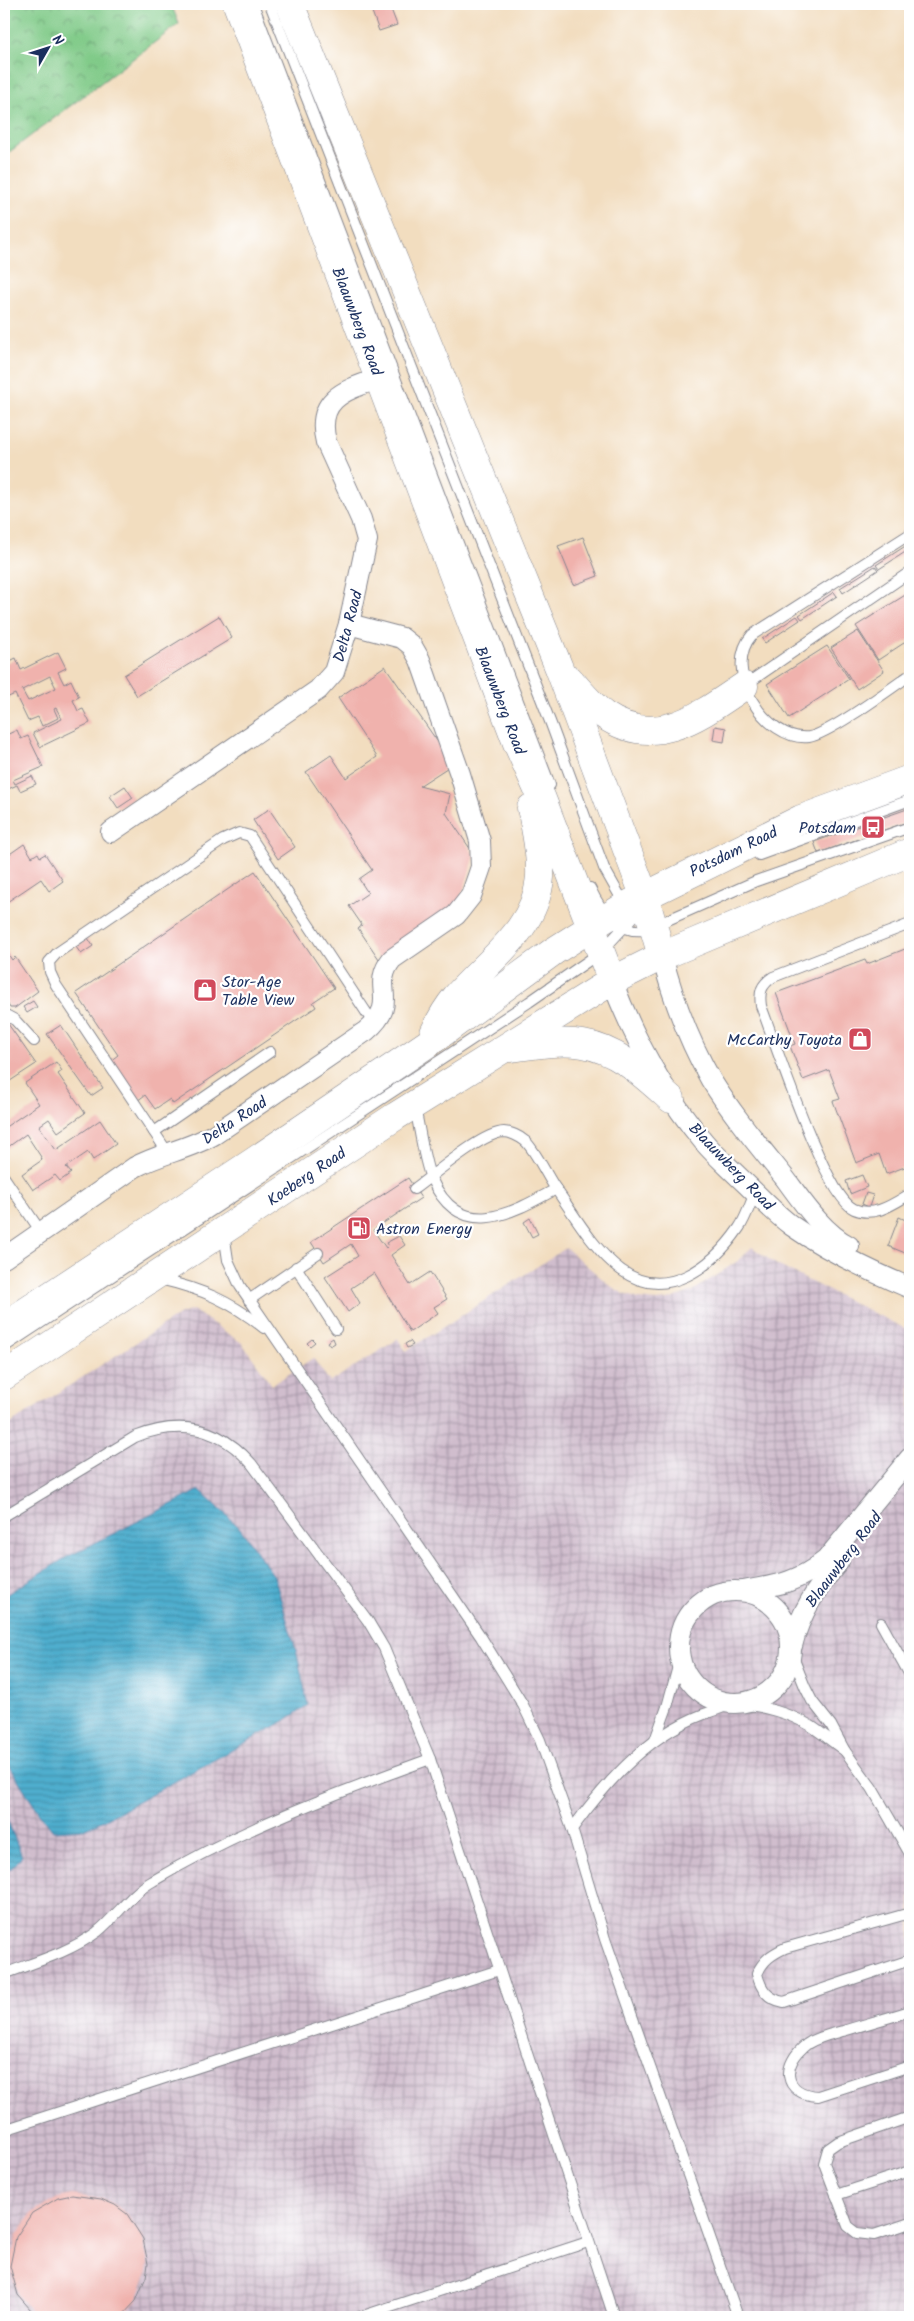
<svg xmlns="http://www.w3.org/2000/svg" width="914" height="2321" viewBox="0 0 914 2321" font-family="Kalam,sans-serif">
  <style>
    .industrial { fill: url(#industrial-grid) }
    .park { fill: url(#park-crowns); stroke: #4e7c73 }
    .water { fill: url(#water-rules); stroke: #356e96 }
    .building { fill: #f0b2ad; fill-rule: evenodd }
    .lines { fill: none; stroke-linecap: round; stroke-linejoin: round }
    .service-casing { stroke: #86868e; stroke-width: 12 }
    .minor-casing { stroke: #86868e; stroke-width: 22 }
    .primary-casing { stroke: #86868e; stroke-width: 29 }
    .service { stroke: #fff; stroke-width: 10 }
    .minor { stroke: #fff; stroke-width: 20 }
    .primary { stroke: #fff; stroke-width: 28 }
    .labels { text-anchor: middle; stroke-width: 4.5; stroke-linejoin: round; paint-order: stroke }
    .street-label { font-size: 16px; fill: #1b2f5e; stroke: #fff }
    .poi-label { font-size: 16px; fill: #1b2f5e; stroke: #fff; text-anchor: end }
  </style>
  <defs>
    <pattern id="industrial-grid" width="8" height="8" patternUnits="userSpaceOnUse" patternTransform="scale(1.25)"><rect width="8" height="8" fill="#d0bdcd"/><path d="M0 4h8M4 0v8" fill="none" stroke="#a89aaa"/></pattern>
    <pattern id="park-crowns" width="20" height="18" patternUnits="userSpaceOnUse" patternTransform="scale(1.25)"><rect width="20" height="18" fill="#80ca88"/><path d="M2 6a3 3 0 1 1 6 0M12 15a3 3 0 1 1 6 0" fill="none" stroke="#68a472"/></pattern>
    <pattern id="water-rules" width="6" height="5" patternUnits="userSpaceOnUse" patternTransform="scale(1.25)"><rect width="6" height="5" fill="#4faece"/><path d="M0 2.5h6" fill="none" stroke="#418eaa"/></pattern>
  </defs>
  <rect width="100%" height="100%" fill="#fff"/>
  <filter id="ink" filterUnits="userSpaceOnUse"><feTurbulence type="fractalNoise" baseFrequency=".02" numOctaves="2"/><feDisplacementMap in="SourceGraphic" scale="10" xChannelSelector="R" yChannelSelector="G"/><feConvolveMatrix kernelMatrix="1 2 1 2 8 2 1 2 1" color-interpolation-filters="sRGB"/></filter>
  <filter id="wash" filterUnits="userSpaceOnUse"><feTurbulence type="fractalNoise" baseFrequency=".0096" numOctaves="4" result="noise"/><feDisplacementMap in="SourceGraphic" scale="20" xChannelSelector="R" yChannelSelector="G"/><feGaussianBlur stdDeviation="1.12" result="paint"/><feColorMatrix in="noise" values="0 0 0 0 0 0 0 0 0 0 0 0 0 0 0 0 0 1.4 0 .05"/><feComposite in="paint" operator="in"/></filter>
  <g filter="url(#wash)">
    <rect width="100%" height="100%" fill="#f2ddbf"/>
    <!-- industrial -->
    <path class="industrial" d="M752 1247 777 1265 910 1331V2317H4V1428L180 1314 193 1310 242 1343 272 1385 313 1358 330 1382 398 1339 406 1351 566 1248 612 1287 624 1294 639 1299 656 1301 668 1300 693 1291 739 1260Z"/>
    <!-- park -->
    <path class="park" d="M4 4H171L179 24 4 156Z"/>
    <!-- water -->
    <g class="water">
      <path d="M200 1490 240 1528 274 1576 297 1654 308 1705 281 1723 127 1808 86 1829 53 1831 38 1812 4 1757V1596L65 1558Z"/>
      <path d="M4 1812 22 1856 13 1867 4 1872Z"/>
    </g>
    <g id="blocks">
      <!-- building -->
      <g class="building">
        <path d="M384 4H389L397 25 379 31 371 9Z"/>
        <path d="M583 537 598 576 574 585 558 546Z"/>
        <path d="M910 543V549L879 569 876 565Z"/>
        <path d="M875 566 878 570 843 593 840 588Z"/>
        <path d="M834 592 837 596 802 619 799 615Z"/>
        <path d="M910 592V639L878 660 856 626Z"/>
        <path d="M219 616 232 638 137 696 124 675Z"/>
        <path d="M797 616 800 620 765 643 762 639Z"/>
        <path d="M858 631 884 671 857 689 831 648Z"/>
        <path d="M827 646 849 679 789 718 767 684Z"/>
        <path d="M58 652 66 668 58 672 64 684 71 680 79 697 73 700 78 711 83 709 90 723 40 747 33 733 62 719 56 708 54 709 58 718 42 726 38 717 28 721 15 694 4 699V664L16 658 21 670ZM50 676 56 688 28 701 22 690Z"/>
        <path d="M385 666 453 764 419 786 450 794 446 813 475 856 458 906 379 959 358 928 362 925 349 906 368 893 359 879 372 870 306 772 331 755 346 778 377 757 338 698Z"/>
        <path d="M715 726 726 728 724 742 713 740Z"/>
        <path d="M17 730 21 739 28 736 43 767 13 780 15 784 32 776 36 784 20 791 17 785 6 790 4 785V736Z"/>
        <path d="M125 786 133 798 118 808 110 796Z"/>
        <path d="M910 808V821L818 853 814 842Z"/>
        <path d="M269 809 295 847 278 859 253 820Z"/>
        <path d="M24 844 32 857 38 853 40 857 45 854 63 881 49 891 41 879 4 904V858Z"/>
        <path d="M255 871 334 988 313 1002 316 1007 173 1104 170 1099 155 1109 145 1095 137 1101 110 1061 118 1055 76 993Z"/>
        <path d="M88 938 93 946 81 954 76 947Z"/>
        <path d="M910 947V1165L886 1174 879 1154 856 1163 833 1101 840 1099 829 1070 803 1080 790 1046 795 1044 776 993 865 960 867 964Z"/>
        <path d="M4 948 12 960 15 957 38 991 15 1008H10L4 998Z"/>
        <path d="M33 1001 37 1007 27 1013 23 1007Z"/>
        <path d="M6 1021 36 1064 4 1085V1022Z"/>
        <path d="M61 1025 103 1088 91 1096 47 1034Z"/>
        <path d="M56 1062 62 1071 58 1074 85 1113 58 1132 49 1119 39 1126 56 1150 100 1120 116 1144 93 1160 88 1152 66 1167 71 1173 60 1181 55 1175 33 1190 22 1174 42 1160 41 1157 26 1134 4 1150V1128L39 1104 25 1083Z"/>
        <path d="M862 1175 867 1187 850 1194 846 1181Z"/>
        <path d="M408 1178 421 1198 373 1230 386 1248 388 1246 386 1243 399 1236 405 1245 391 1255 410 1285 430 1272 447 1299 434 1307 438 1313 410 1332 374 1273 351 1288 360 1303 348 1312 325 1277 358 1256 351 1244 324 1262 311 1242Z"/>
        <path d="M866 1193 873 1195 869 1207 862 1204Z"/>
        <path d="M899 1217 910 1222V1255L888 1246Z"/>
        <path d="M530 1218 538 1234 532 1237 524 1222Z"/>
        <path d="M333 1338 335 1343 330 1346 327 1342Z"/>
        <path d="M312 1339 315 1342 310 1346 307 1343Z"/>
        <path d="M410 1341 413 1345 407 1348 405 1344Z"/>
        <path d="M72 2195 101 2199 115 2205 127 2214 143 2239 148 2264 146 2277 136 2301 121 2317H37L18 2295 10 2266 16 2237 32 2213 58 2198Z"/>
      </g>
    </g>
  </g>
  <g filter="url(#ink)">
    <use href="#blocks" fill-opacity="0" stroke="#86868e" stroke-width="1"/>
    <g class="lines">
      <!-- service casing -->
      <g class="service-casing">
        <g id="service">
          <path d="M253 4 550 785"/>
          <path d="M270 4 551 724 604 868 625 905"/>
          <path d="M910 534 752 635C721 670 765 742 809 737 829 734 890 689 910 675"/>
          <path d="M745 685 910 572"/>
          <path d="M759 855 910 800"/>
          <path d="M590 888C602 913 615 933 645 930L756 881 910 827"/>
          <path d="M910 924 773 977C761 985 759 992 761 1006 775 1042 825 1196 854 1209 874 1218 893 1204 910 1194"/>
          <path d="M4 1014 15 1020 34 1041"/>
          <path d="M154 1132 270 1052"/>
          <path d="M168 1153 56 985 50 972 49 962 57 953 223 840 239 833 250 836 374 1024"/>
          <path d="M4 1177 41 1232"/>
          <path d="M414 1189C434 1175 481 1133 504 1132 510 1132 519 1136 525 1141 534 1148 548 1178 556 1189 509 1215 460 1242 431 1178 424 1162 419 1125 415 1107"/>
          <path d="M556 1189C575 1216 594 1250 621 1270 666 1303 713 1266 739 1228 746 1218 750 1204 755 1193"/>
          <path d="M224 1233 228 1260 240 1286 481 1637 523 1705 540 1740 572 1829 605 1939 738 2317"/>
          <path d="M296 1267 336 1329"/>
          <path d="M159 1279C202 1289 230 1301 264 1328"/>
          <path d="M249 1300 318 1253"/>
          <path d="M4 1347 529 1002 601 952 638 912 644 909"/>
          <path d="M4 1516 135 1437C180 1419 219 1427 251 1463L368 1621 384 1648 430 1759 614 2317"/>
          <path d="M881 1623 910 1675"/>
          <path d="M791 1652 805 1687 812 1701 831 1725 845 1751 872 1788 910 1854"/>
          <path d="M655 1740 667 1707 680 1659"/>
          <path d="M572 1829C608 1780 652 1730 713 1711 720 1709 730 1703 738 1704 761 1705 791 1714 811 1726 823 1734 834 1743 845 1751"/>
          <path d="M910 1913 785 1948C772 1954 763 1960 757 1974 761 1989 767 1999 784 2002L910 1960"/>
          <path d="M4 1974C35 1962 70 1952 97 1932 116 1917 131 1893 153 1881 240 1829 334 1794 430 1759"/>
          <path d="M910 2011C888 2018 866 2024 843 2031 831 2034 817 2037 807 2044 781 2064 782 2094 818 2096L910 2066"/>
          <path d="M910 2117 838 2142 828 2149 824 2163 848 2226 857 2233 874 2235 910 2223"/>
          <path d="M4 2130 499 1970"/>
          <path d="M836 2195 910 2171"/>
          <path d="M360 2317 588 2242"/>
        </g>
      </g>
      <!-- minor casing -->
      <g class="minor-casing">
        <g id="minor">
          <path d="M111 832 318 690 334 672 349 624 367 540 361 519 326 442C315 398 346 390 380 378"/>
          <path d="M662 956C673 999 689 1041 711 1080 732 1114 759 1146 784 1177 802 1201 822 1232 849 1246"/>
          <path d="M612 981C634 1039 664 1094 704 1142 715 1155 729 1167 742 1180 758 1195 774 1213 792 1226 828 1251 870 1271 910 1288"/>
          <path d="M4 1258 135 1167C161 1153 190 1149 215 1134L366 1031C402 1001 369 988 392 959L456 915 471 896 481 867 480 841 460 774 420 660 412 646 402 638 349 624"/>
          <circle cx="735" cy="1647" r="56"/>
          <path d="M743 1591C778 1585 797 1583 826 1560L910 1458"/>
          <path d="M792 1646C800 1612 818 1587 839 1561"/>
        </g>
      </g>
      <!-- primary casing -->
      <g class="primary-casing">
        <g id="primary">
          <path d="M237 4 517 743 542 799 612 981"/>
          <path d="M290 4 559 668 644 895 662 956"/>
          <path d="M569 679C580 691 591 705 604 715 656 751 701 715 744 686"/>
          <path d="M434 1033C440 1020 447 1008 456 997 488 960 536 930 540 877 541 854 536 830 531 808"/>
          <path d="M510 1048C533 1045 560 1040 583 1044 619 1050 645 1076 671 1099"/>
          <path d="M4 1326 253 1162 430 1042 554 951 625 906 801 819 910 779"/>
          <path d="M4 1376 396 1116 612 981 662 956 910 852"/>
        </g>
      </g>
      <!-- service -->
      <use href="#service" class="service"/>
      <!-- minor -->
      <use href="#minor" class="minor"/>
      <!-- primary -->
      <use href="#primary" class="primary"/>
    </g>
  </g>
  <!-- icons -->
  <defs>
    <g id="bus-square" transform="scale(1.25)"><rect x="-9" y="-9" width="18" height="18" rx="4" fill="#d1495b" stroke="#fff"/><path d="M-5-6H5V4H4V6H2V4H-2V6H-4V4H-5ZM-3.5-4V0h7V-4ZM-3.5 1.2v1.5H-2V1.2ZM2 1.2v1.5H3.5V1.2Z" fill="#fff"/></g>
    <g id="shop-square" transform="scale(1.25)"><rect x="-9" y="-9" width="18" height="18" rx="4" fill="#d1495b" stroke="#fff"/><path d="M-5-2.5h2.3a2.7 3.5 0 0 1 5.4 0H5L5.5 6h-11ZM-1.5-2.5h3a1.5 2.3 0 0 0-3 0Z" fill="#fff"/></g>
    <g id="fuel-square" transform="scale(1.25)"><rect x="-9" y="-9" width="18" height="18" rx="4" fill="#d1495b" stroke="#fff"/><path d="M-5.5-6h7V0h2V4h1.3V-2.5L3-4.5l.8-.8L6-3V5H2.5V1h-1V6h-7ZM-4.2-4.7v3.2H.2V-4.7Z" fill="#fff"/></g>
  </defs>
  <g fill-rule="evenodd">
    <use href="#bus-square" x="873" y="827"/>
    <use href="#shop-square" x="205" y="990"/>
    <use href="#shop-square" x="860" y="1039"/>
    <use href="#fuel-square" x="359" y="1228"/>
  </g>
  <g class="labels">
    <!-- street labels -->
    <g class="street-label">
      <text transform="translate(358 321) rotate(69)" y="6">Blaauwberg Road</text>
      <text transform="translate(347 626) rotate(-75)" y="6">Delta Road</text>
      <text transform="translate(501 700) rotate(69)" y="6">Blaauwberg Road</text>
      <text transform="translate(733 851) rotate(-26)" y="6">Potsdam Road</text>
      <text transform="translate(234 1120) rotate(-33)" y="6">Delta Road</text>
      <text transform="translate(732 1166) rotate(46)" y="6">Blaauwberg Road</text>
      <text transform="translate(306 1176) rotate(-34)" y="6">Koeberg Road</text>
      <text transform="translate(843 1559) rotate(-53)" y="6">Blaauwberg Road</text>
    </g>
    <!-- poi labels -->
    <g class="poi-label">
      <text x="856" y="833">Potsdam</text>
      <text x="222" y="987" text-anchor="start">Stor-Age<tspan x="222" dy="18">Table View</tspan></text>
      <text x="842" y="1045">McCarthy Toyota</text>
      <text x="376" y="1234" text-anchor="start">Astron Energy</text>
    </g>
  </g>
  <!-- margin -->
  <rect width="914" height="2321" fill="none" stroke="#fff" stroke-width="20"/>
  <!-- north arrow -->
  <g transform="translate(48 48) rotate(51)" stroke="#ffffff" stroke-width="4" paint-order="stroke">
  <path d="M0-4L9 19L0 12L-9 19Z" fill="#1b2f5e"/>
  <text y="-8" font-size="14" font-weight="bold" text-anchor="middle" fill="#1b2f5e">N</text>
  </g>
</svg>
